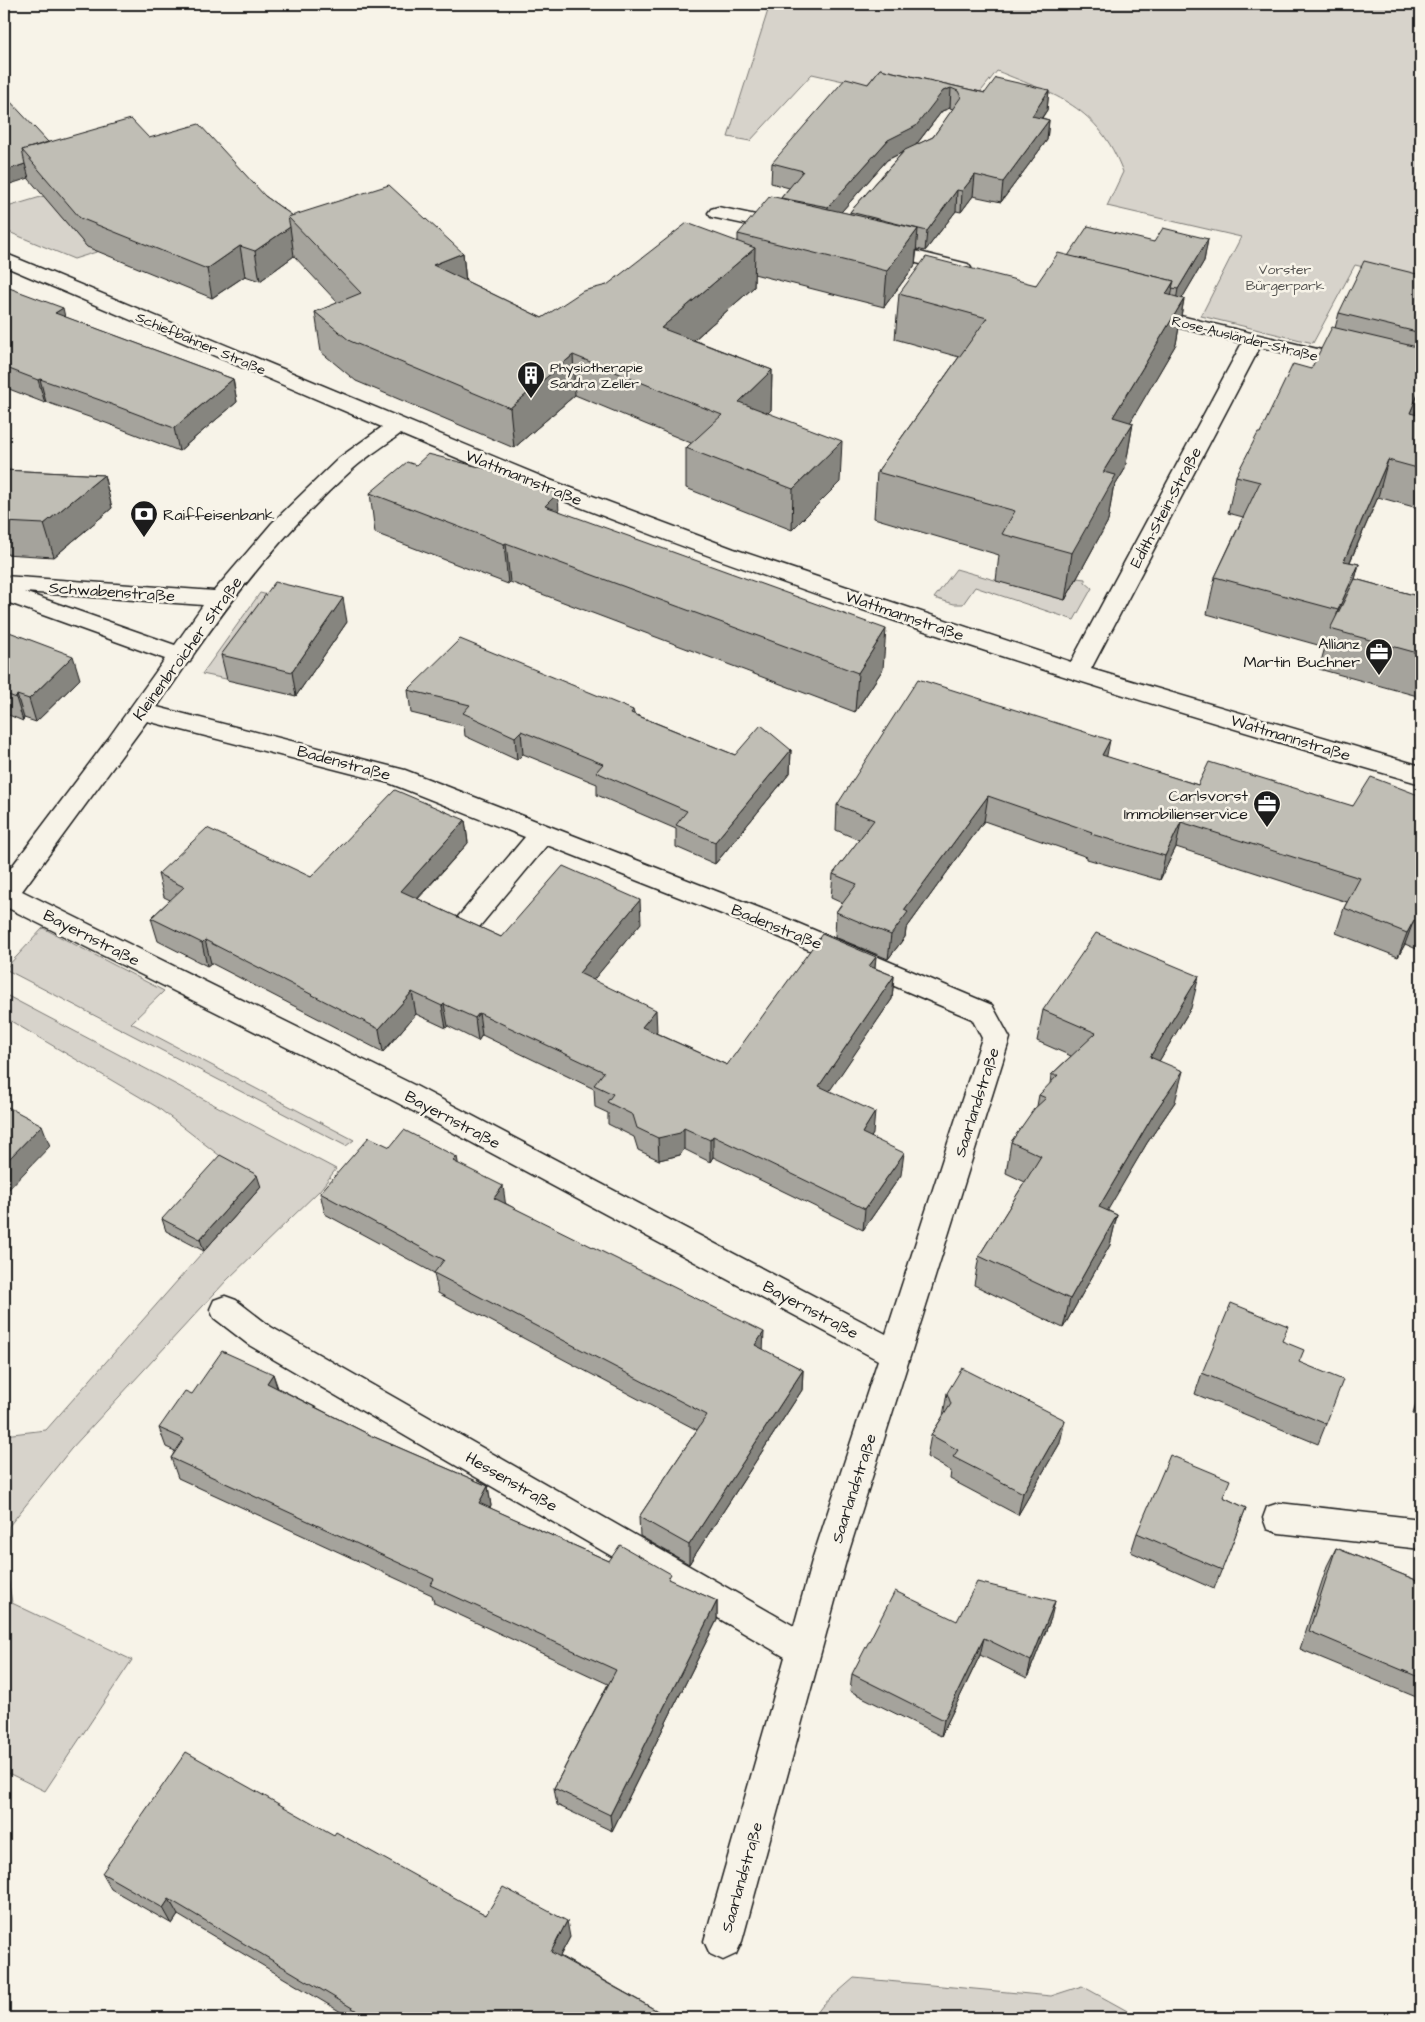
<svg xmlns="http://www.w3.org/2000/svg" width="1425" height="2022" viewBox="0 0 1425 2022" font-family="'Architects Daughter',sans-serif">
  <style>
    .green { fill: #d7d3cb; stroke: #7a7874 }
    .lines { fill: none; stroke-linecap: round; stroke-linejoin: round }
    .minor-casing { stroke: #1c1c1c; stroke-width: 3 }
    .minor { fill: #f7f3e8; fill-rule: evenodd }
    .wall { fill: #a5a39c; stroke: #1c1c1c; fill-rule: evenodd }
    .shaded-wall { fill: #86857f; stroke: #1c1c1c }
    .building { fill: #c0beb5; stroke: #1c1c1c }
    .labels { text-anchor: middle; stroke-width: 5; stroke-linejoin: round; paint-order: stroke }
    .far-park-label { font-size: 14px; fill: #545351; stroke: #f7f3e8 }
    .far-street-label { font-size: 14px; fill: #1c1c1c; stroke: #f7f3e8 }
    .far-poi-label { font-size: 14px; fill: #1c1c1c; stroke: #f7f3e8; text-anchor: start }
    .street-label { font-size: 16px; fill: #1c1c1c; stroke: #f7f3e8 }
    .poi-label { font-size: 16px; fill: #1c1c1c; stroke: #f7f3e8; text-anchor: end }
  </style>
  <rect width="100%" height="100%" fill="#f7f3e8"/>
  <filter id="ink" filterUnits="userSpaceOnUse"><feTurbulence type="fractalNoise" baseFrequency=".02" numOctaves="2"/><feDisplacementMap in="SourceGraphic" scale="10" xChannelSelector="R" yChannelSelector="G"/><feConvolveMatrix kernelMatrix="1 2 1 2 8 2 1 2 1" color-interpolation-filters="sRGB"/></filter>
  <g filter="url(#ink)">
    <!-- green -->
    <g class="green">
      <path d="M770 4H1421V281L1355 265 1313 343 1201 316 1241 237 1107 206 1123 172C1098 106 1056 95 997 71L967 109 812 74 750 141 728 137Z"/>
      <path d="M44 196 86 246 170 229 74 259 4 230V208Z"/>
      <path d="M956 569 1065 600 1077 578 1085 579V582L1092 588 1074 620 975 587 963 604H954L934 598Z"/>
      <path d="M260 593 284 599 226 679 202 674Z"/>
      <path d="M43 928 164 991 131 1023 354 1140 346 1146 5 969Z"/>
      <path d="M4 994 336 1169 320 1190 227 1280 71 1449 9 1526 6 1564 12 1603 132 1660 45 1791 4 1771V1435L46 1430 260 1187 157 1107 4 1017Z"/>
      <path d="M854 1978 1051 1996 1082 1986 1140 2018H813L823 2005Z"/>
    </g>
    <g class="lines">
      <!-- minor casing -->
      <g class="minor-casing">
        <g id="minor">
          <path d="M718 207 793 223 796 227 793 231 786 233 711 217 708 213 711 209Z"/>
          <path d="M879 242 968 264 971 268 968 272 961 274 872 252 869 248 872 244Z"/>
          <path d="M4 253 550 480 734 549 1071 662 1242 343 1136 317 1133 313 1136 309 1143 307 1421 374V386L1260 347 1091 669 1421 766V784C1075 684 731 575 400 434 385 445 368 456 354 468 292 523 240 587 193 655L190 662H188L157 707 405 770 783 917 992 1005 1010 1038 847 1557 742 1941 736 1954 723 1960 710 1954 704 1941 785 1657 249 1345 214 1318 210 1309 214 1300 225 1296 236 1300 271 1327 794 1626 813 1557 878 1360 396 1102 4 906V877L108 739 165 659 4 601V576L214 591 272 523 339 458 382 427 4 266ZM24 592 203 605 175 645ZM147 721 389 783 525 837 457 918 453 925 457 932 466 935 475 932 547 845 765 931 972 1019 982 1038 886 1334 416 1086 22 891Z"/>
          <path d="M1279 1503 1421 1519V1549L1279 1533 1267 1529 1263 1518 1267 1507Z"/>
        </g>
      </g>
      <!-- minor -->
      <use href="#minor" class="minor"/>
    </g>
    <!-- wall -->
    <g class="wall">
      <path d="M880 69 985 93 1049 90 1047 110 1042 118 1049 120 1047 140 1001 202 973 196 961 212 956 211 925 251 917 249 915 265 884 307 754 274V287L694 340 772 370 771 410 768 413 840 482 792 530 686 488V448L691 443 575 395 514 448 356 381 321 352 315 312 338 303 294 256 260 281 245 276 212 298 87 247 29 179 4 100 48 142 149 138 265 196 293 216 463 253 466 281 542 318 607 285 738 241V234L781 198 789 188 771 183 772 163 868 84ZM950 108 953 109 933 137 916 145 942 111ZM903 152 850 212V214L841 212 887 160Z"/>
      <path d="M1208 239 1204 261 1182 298 1184 299 1176 344 1130 422 1133 423 1125 469 1113 489 1108 521 1065 600 996 581 999 555 874 518 877 472 959 357 895 339 899 294 1036 285 1068 256 1154 242Z"/>
      <path d="M1421 275V400L1415 414 1421 416V509L1378 497 1350 562 1359 564 1355 579 1421 597V697L1319 669 1325 647 1207 614 1215 577 1243 517 1228 513 1236 476 1260 433 1311 369 1335 328 1339 313Z"/>
      <path d="M4 286 65 317 233 379 237 402 179 451 106 423 46 402 45 403 4 387Z"/>
      <path d="M416 465 559 511 883 669 855 712 510 582 508 584 375 533 370 493Z"/>
      <path d="M4 470 104 475 112 508 54 557 4 554Z"/>
      <path d="M347 622 296 696 227 680 221 655Z"/>
      <path d="M4 630 80 679 36 722 24 718 23 721 4 713Z"/>
      <path d="M408 690 633 710 634 714 735 755 791 750 790 773 715 864 676 847V829L597 795V784L523 754 517 760 465 736 464 726 411 713Z"/>
      <path d="M1107 757 1198 785 1353 806 1421 796V951L1405 944 1398 957 1336 933 1344 908 1347 902 1176 847 1160 880 1087 859V857L984 821 906 929 905 937 888 959 835 937 836 912 842 903 831 898 833 874 859 840 836 830 837 805Z"/>
      <path d="M465 820 468 843 418 899 501 937 641 923 593 980 657 1032 656 1033 727 1065 875 968 894 976 892 999 829 1091 873 1134 871 1137 901 1175 863 1230 713 1157 710 1162 684 1149 680 1155 659 1160 638 1150 634 1137 608 1124V1113L595 1107 594 1089 482 1035 478 1041 448 1026 446 1028 416 1014 383 1052 211 963 207 966 158 941 151 918 170 900 164 897 158 874 311 877Z"/>
      <path d="M1191 1008 1159 1061 1175 1102 1147 1143 1107 1210 1117 1215 1110 1245 1063 1328 974 1285 979 1256 1025 1182 1006 1173 1011 1142 1037 1106 1039 1095 1050 1084 1051 1075 1071 1056 1037 1041 1043 1010Z"/>
      <path d="M390 1147 458 1164 505 1203 763 1350 803 1370 802 1390 689 1564 640 1536 639 1517 697 1430 438 1293 434 1273 325 1214 320 1193Z"/>
      <path d="M261 1187 204 1251 166 1231 162 1219Z"/>
      <path d="M1282 1341 1299 1362 1326 1424 1318 1444 1195 1394 1202 1373Z"/>
      <path d="M273 1374 278 1388 372 1436 488 1486 491 1506 490 1508 609 1561 671 1581 717 1601V1620L612 1831 557 1805 554 1788 608 1684 434 1603 432 1595 178 1478 171 1458 175 1451 166 1447 159 1428Z"/>
      <path d="M1421 1388V1417L1413 1414Z"/>
      <path d="M947 1393 1060 1443 1018 1515 950 1479 951 1471 927 1457 931 1435 943 1416Z"/>
      <path d="M1223 1497 1246 1508 1214 1589 1131 1552 1137 1533Z"/>
      <path d="M1336 1548 1421 1582V1699L1300 1649 1327 1566Z"/>
      <path d="M1051 1618 1027 1678 980 1655 941 1736 850 1691 852 1674 957 1621Z"/>
      <path d="M334 1835 486 1915 570 1937 560 1956 670 2018H351L178 1915 172 1924 111 1889 102 1873Z"/>
    </g>
    <!-- shaded-wall -->
    <g class="shaded-wall">
      <path d="M951 88 950 108 942 111 915 146 887 160 827 228 828 207 888 140 943 91Z"/>
      <path d="M1049 90 1047 110 1029 136 1032 116Z"/>
      <path d="M1049 120 1047 140 1001 202 1003 182Z"/>
      <path d="M25 164 29 178 4 186V171Z"/>
      <path d="M975 175 973 196 961 212 962 191Z"/>
      <path d="M957 190 956 211 925 251 927 231Z"/>
      <path d="M290 227 294 256 260 281 255 251Z"/>
      <path d="M918 229 915 265 884 307 887 271Z"/>
      <path d="M1208 239 1204 261 1174 312 1178 289Z"/>
      <path d="M240 246 245 276 212 298 207 269Z"/>
      <path d="M755 248 754 287 662 368 661 328Z"/>
      <path d="M463 253 467 293 433 265Z"/>
      <path d="M1174 281 1166 326V294Z"/>
      <path d="M1184 299 1176 344 1106 464 1113 417Z"/>
      <path d="M63 308 68 331 55 313Z"/>
      <path d="M573 355 575 395 514 448 510 408Z"/>
      <path d="M772 370 771 410 739 442V402Z"/>
      <path d="M40 379 46 402 45 403 38 380Z"/>
      <path d="M233 379 237 402 179 451 174 428Z"/>
      <path d="M1421 387V400L1399 450 1410 413Z"/>
      <path d="M1133 423 1125 469 1113 489 1108 521 1065 600 1072 553 1103 472Z"/>
      <path d="M842 441 840 482 792 530 793 489Z"/>
      <path d="M1388 460 1378 497 1334 598 1344 561Z"/>
      <path d="M104 475 112 508 54 557 44 524Z"/>
      <path d="M558 493 560 533 545 506Z"/>
      <path d="M506 543 510 582 508 584 504 544Z"/>
      <path d="M1359 564 1349 602 1333 630 1338 610Z"/>
      <path d="M343 598 347 622 296 696 292 672Z"/>
      <path d="M886 629 883 669 855 712 858 673Z"/>
      <path d="M73 656 80 679 36 722 29 699Z"/>
      <path d="M17 695 24 718 23 721 16 698Z"/>
      <path d="M521 731 523 754 517 760 515 737Z"/>
      <path d="M1110 740 1105 765 1102 755Z"/>
      <path d="M791 750 790 773 715 864V842Z"/>
      <path d="M988 796 984 821 906 929 905 937 888 959 891 935 904 910Z"/>
      <path d="M465 820 468 843 404 913 401 891Z"/>
      <path d="M1181 822 1176 847 1160 880 1165 856Z"/>
      <path d="M640 900 641 923 580 996 579 973Z"/>
      <path d="M1414 920 1405 944 1398 957 1407 933Z"/>
      <path d="M205 940 211 963 207 966 202 943Z"/>
      <path d="M876 957 874 979 869 966Z"/>
      <path d="M894 976 892 999 818 1108 819 1086Z"/>
      <path d="M1199 976 1191 1008 1143 1088 1150 1057Z"/>
      <path d="M412 992 416 1014 383 1052 379 1029Z"/>
      <path d="M444 1004 448 1026 446 1028 442 1006Z"/>
      <path d="M656 1010 657 1032 643 1049 642 1027Z"/>
      <path d="M479 1013 482 1035 478 1041 475 1018Z"/>
      <path d="M1183 1071 1175 1102 1147 1143 1092 1237 1099 1207 1155 1112Z"/>
      <path d="M875 1112 873 1134 860 1155 862 1133Z"/>
      <path d="M42 1125 50 1146 4 1194V1164Z"/>
      <path d="M684 1128V1149L680 1155 659 1160 658 1138Z"/>
      <path d="M713 1136V1157L710 1162V1140Z"/>
      <path d="M904 1153 901 1175 863 1230 865 1209Z"/>
      <path d="M457 1157 461 1178 453 1161Z"/>
      <path d="M257 1175 261 1187 204 1251 200 1239Z"/>
      <path d="M503 1186 506 1207 494 1198Z"/>
      <path d="M1117 1215 1110 1245 1063 1328 1070 1299Z"/>
      <path d="M764 1332 763 1352 755 1345Z"/>
      <path d="M803 1370 802 1390 689 1564V1545Z"/>
      <path d="M273 1374 279 1394 267 1383Z"/>
      <path d="M1065 1420 1060 1443 1018 1515 1023 1493Z"/>
      <path d="M488 1486 491 1506 482 1522 479 1503Z"/>
      <path d="M717 1601V1620L612 1831 610 1815Z"/>
      <path d="M1055 1601 1051 1618 1027 1678 1031 1661Z"/>
      <path d="M984 1638 980 1655 941 1736 944 1720Z"/>
      <path d="M169 1899 178 1915 172 1924 163 1908Z"/>
      <path d="M567 1921 570 1937 554 1967 551 1952Z"/>
    </g>
    <!-- building -->
    <g class="building">
      <path d="M880 69 985 93 996 78 1049 90 1032 116 1049 120 1003 182 975 175 962 191 957 190 927 231 850 212 905 150 933 137 961 97 958 91 951 88 943 91 916 126 888 140 828 207 781 198 803 171 772 163 846 78 868 84Z"/>
      <path d="M8 99 48 142 22 150 25 164 4 171V100Z"/>
      <path d="M131 119 149 138 199 124 265 196 293 216 288 217 290 227 255 251 240 246 207 269 80 218 22 150Z"/>
      <path d="M389 185 463 253 433 265 542 318 583 291 607 285 687 223 755 248 661 328 772 370 739 402 842 441 793 489 686 448 722 415 573 355 510 408 350 341 315 312 361 293 288 217Z"/>
      <path d="M770 196 918 229 887 271 738 234Z"/>
      <path d="M1088 226 1154 242 1163 228 1208 239 1178 289 1172 288 1174 281 1068 256Z"/>
      <path d="M1058 253 1174 281 1166 294 1184 299 1113 417 1133 423 1103 472 1116 475 1072 553 1002 534 1015 511 877 472 987 318 899 294 926 257 1036 285Z"/>
      <path d="M1364 261 1421 275V333L1339 313Z"/>
      <path d="M4 286 63 308 55 313 233 379 174 428 100 400 40 379 38 380 4 367Z"/>
      <path d="M1332 327 1421 348V387L1410 413 1421 416V469L1388 460 1344 561 1359 564 1338 610 1215 577 1260 482 1236 476 1258 433H1260L1293 364 1311 369Z"/>
      <path d="M428 454 503 473 558 493 545 506 886 629 858 673 506 543 504 544 370 493 407 462 416 465Z"/>
      <path d="M4 470 104 475 44 524 4 522Z"/>
      <path d="M1355 579 1421 597V654L1330 629Z"/>
      <path d="M275 582 343 598 292 672 221 655Z"/>
      <path d="M4 630 73 656 29 699 17 695 16 698 4 693Z"/>
      <path d="M460 639 633 710 631 713 735 755 761 725 791 750 715 842 676 825 687 811 596 772 603 764 521 731 515 737 463 713 470 705 408 690Z"/>
      <path d="M918 679 1110 740 1102 755 1198 785 1209 762 1353 806 1371 777 1421 796V923L1414 920 1407 933 1344 908 1360 878 1181 822 1165 856 1091 834 1092 832 988 796 904 910 908 912 891 935 836 912 857 884 833 874 874 820 837 805Z"/>
      <path d="M395 790 465 820 401 891 501 937 563 866 640 900 579 973 656 1010 642 1027 727 1065 822 934 876 957 869 966 894 976 819 1086 875 1112 862 1133 904 1153 865 1209 713 1136 710 1140 684 1128 680 1133 658 1138 637 1128 633 1115 607 1102 613 1094 594 1085 604 1072 479 1013 475 1018 444 1004 442 1006 412 992 379 1029 205 940 202 943 151 918 184 887 158 874 207 828 311 877Z"/>
      <path d="M1096 933 1199 976 1150 1057 1183 1071 1155 1112 1099 1207 1117 1215 1070 1299 979 1256 1041 1156 1011 1142 1034 1109 1046 1098 1039 1095 1058 1075H1051L1096 1033 1043 1010Z"/>
      <path d="M4 1105 42 1125 4 1164Z"/>
      <path d="M404 1130 457 1157 453 1161 503 1186 494 1198 764 1332 755 1345 803 1370 689 1545 639 1517 707 1415 434 1273 444 1260 320 1193 369 1137 390 1147Z"/>
      <path d="M220 1155 257 1175 200 1239 162 1219Z"/>
      <path d="M1231 1303 1288 1326 1282 1341 1304 1350 1299 1362 1343 1380 1326 1424 1202 1373Z"/>
      <path d="M222 1351 273 1374 267 1383 372 1436 488 1486 479 1503 609 1561 620 1545 671 1574 668 1579 717 1601 610 1815 554 1788 616 1670 430 1585 434 1579 171 1458 184 1439 159 1428 185 1391 192 1394Z"/>
      <path d="M962 1368 1065 1420 1023 1493 953 1457 958 1450 931 1435 951 1404 947 1393Z"/>
      <path d="M1170 1455 1230 1480 1223 1497 1246 1508 1222 1570 1137 1533Z"/>
      <path d="M1336 1548 1421 1582V1678L1309 1631Z"/>
      <path d="M977 1582 1055 1601 1031 1661 984 1638 944 1720 852 1674 895 1591 957 1621Z"/>
      <path d="M186 1752 334 1835 336 1832 486 1915 503 1887 567 1921 551 1952 670 2018H369L169 1899 163 1908 102 1873Z"/>
    </g>
  </g>
  <!-- icons -->
  <defs>
    <g id="building-pin" transform="scale(1.4375)"><path d="M0 17L-7.5 6A9.5 9.5 0 1 1 7.5 6Z" fill="#1c1c1c" stroke="#f7f3e8"/><path d="M-4-6H4V6H1V3H-1V6H-4ZM-2.5-4.3h1.7v1.8h-1.7ZM.8-4.3h1.7v1.8H.8ZM-2.5-1h1.7V.8h-1.7ZM.8-1h1.7V.8H.8Z" fill="#fff"/></g>
    <g id="bank-pin" transform="scale(1.4375)"><path d="M0 17L-7.5 6A9.5 9.5 0 1 1 7.5 6Z" fill="#1c1c1c" stroke="#f7f3e8"/><path d="M-6-4H6V4H-6ZM0-2.3a2.3 2.3 0 1 0 0 4.6a2.3 2.3 0 1 0 0-4.6Z" fill="#fff"/></g>
    <g id="office-pin" transform="scale(1.4375)"><path d="M0 17L-7.5 6A9.5 9.5 0 1 1 7.5 6Z" fill="#1c1c1c" stroke="#f7f3e8"/><path d="M-6-3h4V-5.5h4V-3h4V5H-6ZM-1-4.5V-3h2v-1.5ZM-6 0V1H6V0Z" fill="#fff"/></g>
  </defs>
  <g fill-rule="evenodd">
    <use href="#building-pin" x="531" y="375"/>
    <use href="#bank-pin" x="144" y="514"/>
    <use href="#office-pin" x="1379" y="652"/>
    <use href="#office-pin" x="1267" y="804"/>
  </g>
  <g class="labels">
    <!-- far-park labels -->
    <g class="far-park-label">
      <text x="1285" y="274">Vorster<tspan x="1285" dy="16">Bürgerpark</tspan></text>
    </g>
    <!-- far-street labels -->
    <g class="far-street-label">
      <text transform="translate(1245 338) rotate(14)" y="5">Rose-Ausländer-Straße</text>
      <text transform="translate(201 343) rotate(23)" y="5">Schiefbahner Straße</text>
    </g>
    <!-- far-poi labels -->
    <g class="far-poi-label">
      <text x="550" y="372">Physiotherapie<tspan x="550" dy="16">Sandra Zeller</tspan></text>
    </g>
    <!-- street labels -->
    <g class="street-label">
      <text transform="translate(524 477) rotate(22)" y="6">Wattmannstraße</text>
      <text transform="translate(1165 507) rotate(-62)" y="6">Edith-Stein-Straße</text>
      <text transform="translate(112 591) rotate(4)" y="6">Schwabenstraße</text>
      <text transform="translate(905 615) rotate(19)" y="6">Wattmannstraße</text>
      <text transform="translate(187 648) rotate(-54)" y="6">Kleinenbroicher Straße</text>
      <text transform="translate(1291 737) rotate(17)" y="6">Wattmannstraße</text>
      <text transform="translate(344 762) rotate(15)" y="6">Badenstraße</text>
      <text transform="translate(777 926) rotate(22)" y="6">Badenstraße</text>
      <text transform="translate(92 937) rotate(27)" y="6">Bayernstraße</text>
      <text transform="translate(976 1102) rotate(-72)" y="6">Saarlandstraße</text>
      <text transform="translate(453 1119) rotate(28)" y="6">Bayernstraße</text>
      <text transform="translate(811 1309) rotate(28)" y="6">Bayernstraße</text>
      <text transform="translate(512 1481) rotate(30)" y="6">Hessenstraße</text>
      <text transform="translate(853 1488) rotate(-72)" y="6">Saarlandstraße</text>
      <text transform="translate(741 1877) rotate(-74)" y="6">Saarlandstraße</text>
    </g>
    <!-- poi labels -->
    <g class="poi-label">
      <text x="163" y="520" text-anchor="start">Raiffeisenbank</text>
      <text x="1360" y="649">Allianz<tspan x="1360" dy="18">Martin Buchner</tspan></text>
      <text x="1248" y="801">Carlsvorst<tspan x="1248" dy="18">Immobilienservice</tspan></text>
    </g>
  </g>
  <!-- margin -->
  <rect width="1425" height="2022" fill="none" stroke="#f7f3e8" stroke-width="20"/>
  <rect x="10" y="10" width="1405" height="2002" fill="none" stroke="#1c1c1c" stroke-width="2" filter="url(#ink)"/>
</svg>
